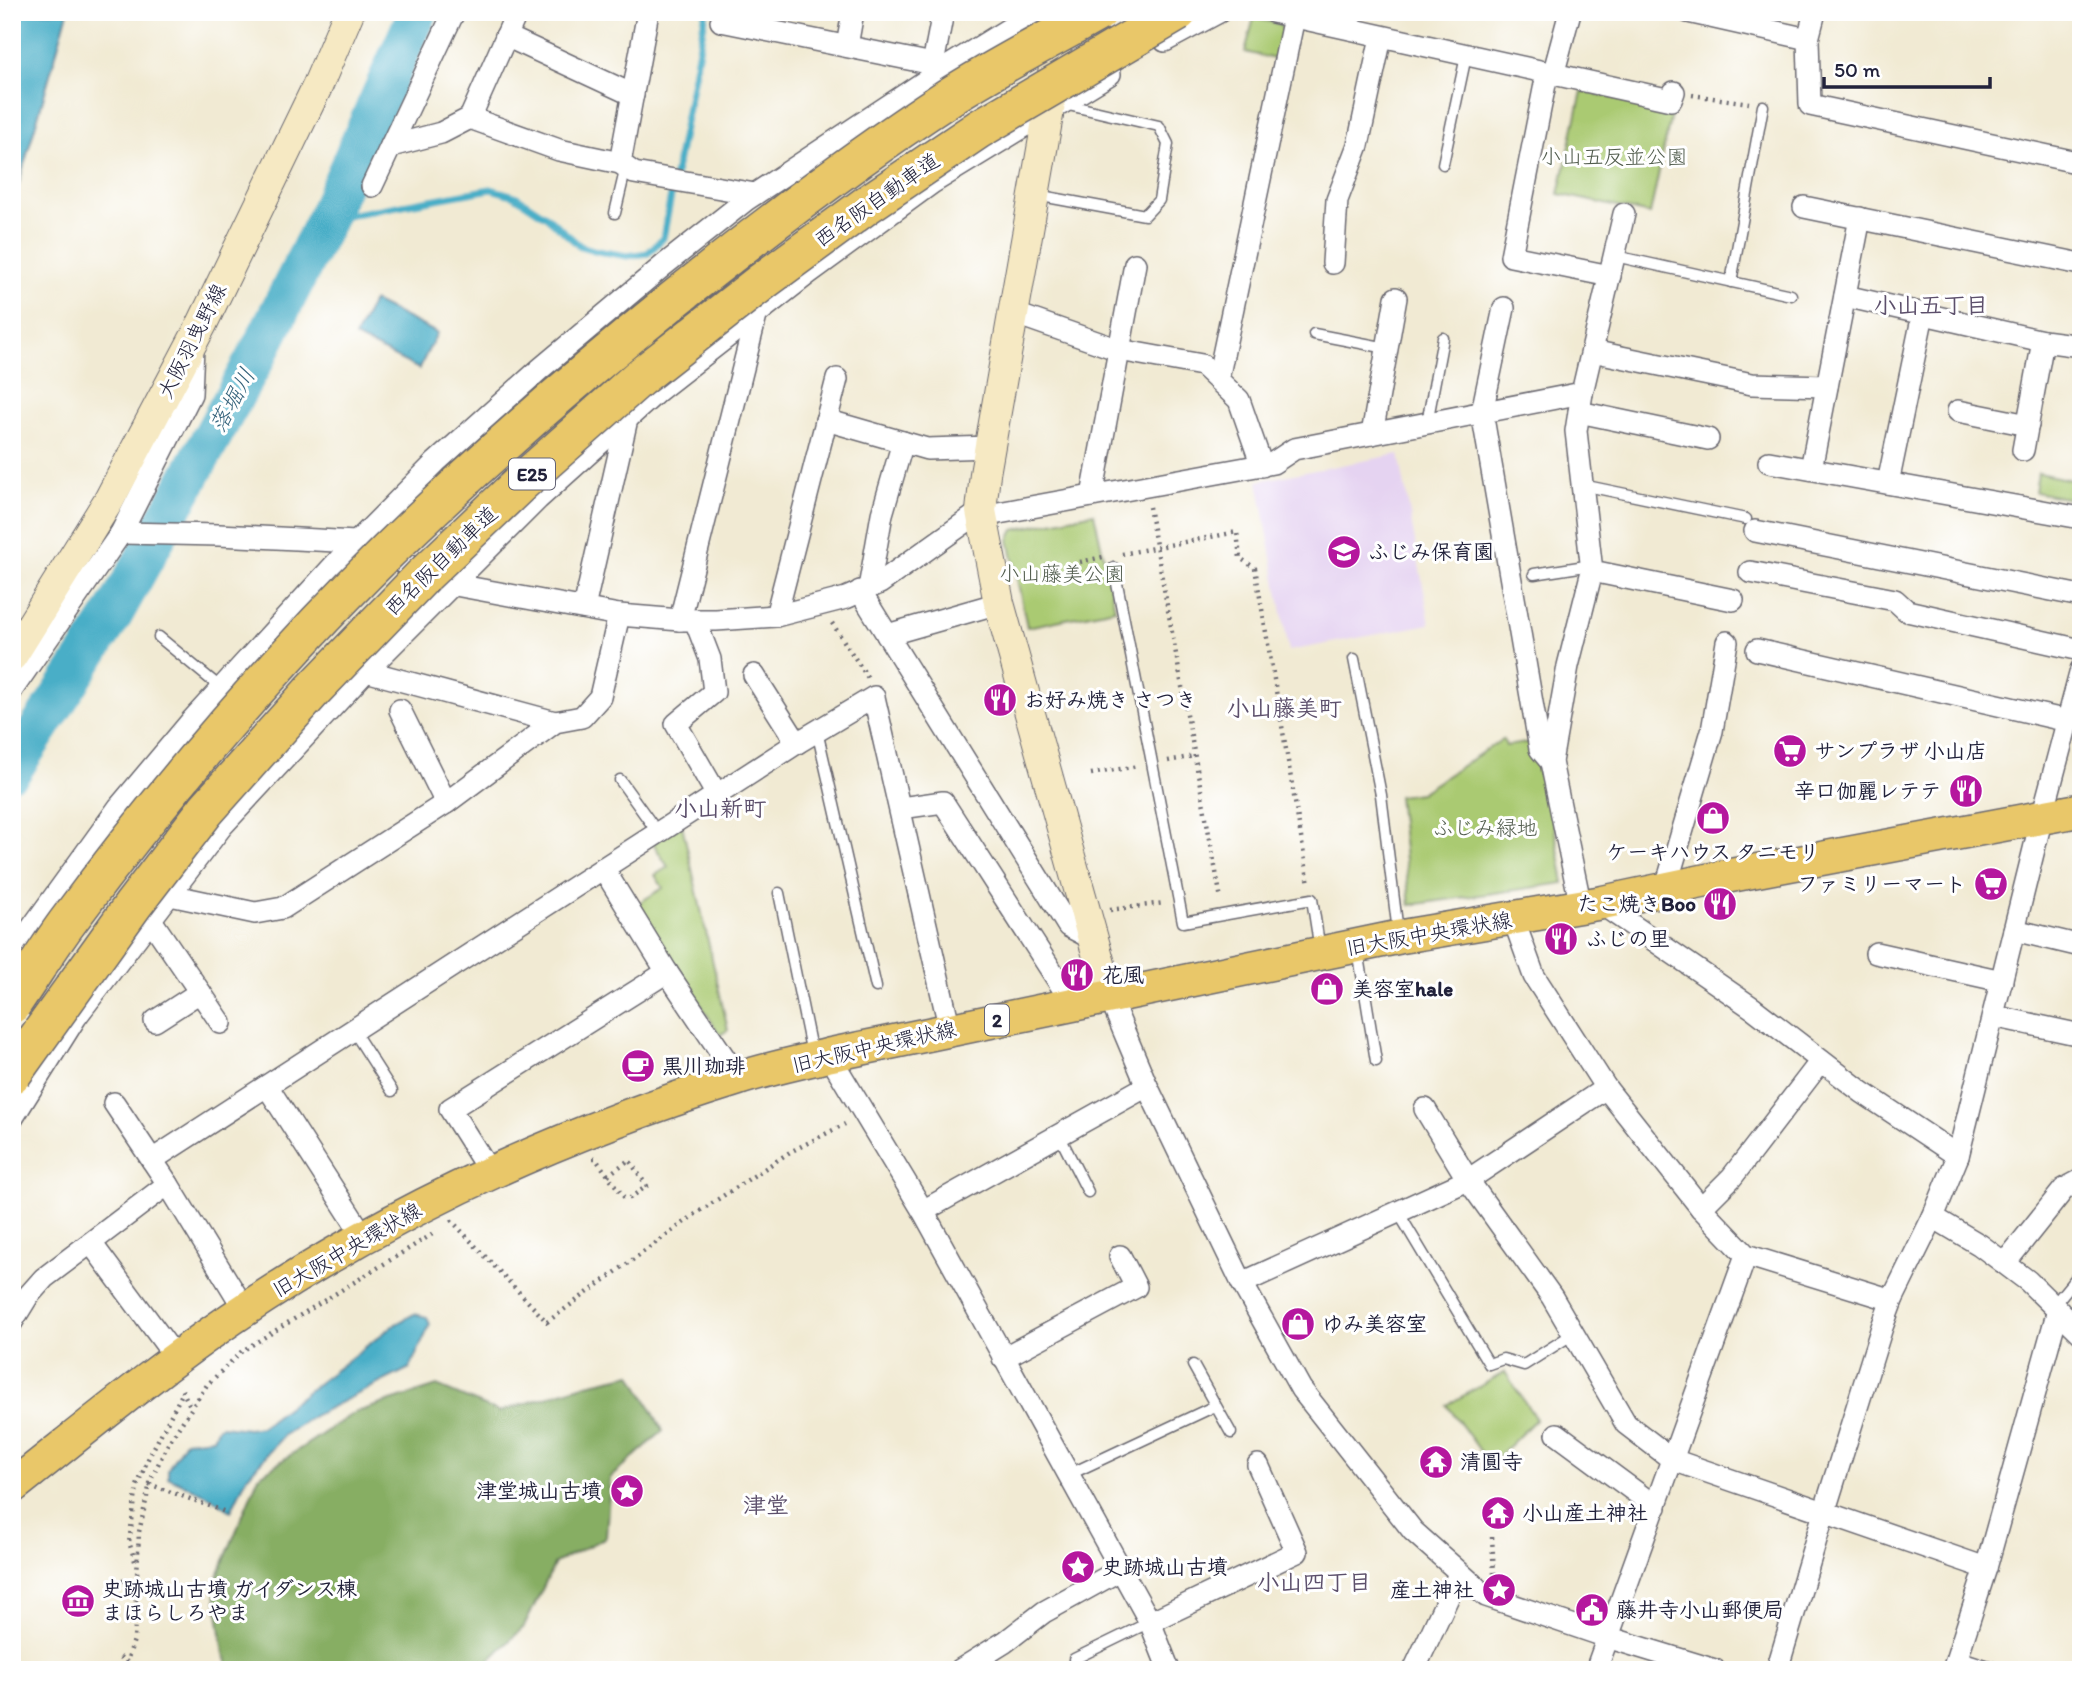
<svg xmlns="http://www.w3.org/2000/svg" width="2093" height="1682" viewBox="0 0 2093 1682" font-family="Itim,'Klee One',sans-serif">
  <style>
    .built { fill: #e5d3f1 }
    .green { fill: #aaca72; stroke: #667656; stroke-width: 2 }
    .forest { fill: #87ae64; stroke: #546850; stroke-width: 2 }
    .water { fill: #48aec7; stroke: #356881; stroke-width: 2 }
    .lines { fill: none; stroke-linecap: round; stroke-linejoin: round }
    .stream { stroke: #48aec7; stroke-width: 7 }
    .river { stroke: #48aec7; stroke-width: 40 }
    .lane-casing { stroke: #6a6870; stroke-width: 13 }
    .street-casing { stroke: #6a6870; stroke-width: 24 }
    .secondary-casing { stroke: #6a6870; stroke-width: 32 }
    .primary-casing { stroke: #6a6870; stroke-width: 36 }
    .path { stroke: #6a6870; stroke-width: 4.5; stroke-dasharray: 2 5; stroke-linecap: butt }
    .lane { stroke: #fff; stroke-width: 10 }
    .street { stroke: #fff; stroke-width: 21 }
    .secondary { stroke: #f6e9c3; stroke-width: 30 }
    .primary { stroke: #e9c769; stroke-width: 33 }
    .highway-bridge-casing { stroke: #6a6870; stroke-width: 41; stroke-linecap: butt }
    .highway-bridge { stroke: #e9c769; stroke-width: 38 }
    .labels { text-anchor: middle; stroke-width: 6; stroke-linejoin: round; paint-order: stroke }
    .shield { fill: #fff; stroke: #646476; stroke-width: 2 }
    .shield-label { font-size: 19px; font-weight: bold; fill: #22223b }
    .park-label { font-size: 21px; fill: #525d4e; stroke: #fff }
    .street-label { font-size: 21px; fill: #22223b; stroke: #fff }
    .poi-label { font-size: 21px; font-weight: bold; fill: #22223b; stroke: #fff; text-anchor: start }
    .neighbourhood-label { font-size: 23px; font-weight: bold; fill: #5d506c; stroke: #fff }
    .water-label { font-size: 23px; font-style: italic; fill: #33617a; stroke: #fff }
  </style>
  <rect width="100%" height="100%" fill="#fff"/>
  <filter id="ink" filterUnits="userSpaceOnUse"><feTurbulence type="fractalNoise" baseFrequency=".0143" numOctaves="2"/><feDisplacementMap in="SourceGraphic" scale="14" xChannelSelector="R" yChannelSelector="G"/><feConvolveMatrix kernelMatrix="1 2 1 2 8 2 1 2 1" color-interpolation-filters="sRGB"/></filter>
  <filter id="wash" filterUnits="userSpaceOnUse"><feTurbulence type="fractalNoise" baseFrequency=".00686" numOctaves="4" result="noise"/><feDisplacementMap in="SourceGraphic" scale="28" xChannelSelector="R" yChannelSelector="G"/><feGaussianBlur stdDeviation="1.57" result="paint"/><feColorMatrix in="noise" values="0 0 0 0 0 0 0 0 0 0 0 0 0 0 0 0 0 1.4 0 .05"/><feComposite in="paint" operator="in"/></filter>
  <g filter="url(#wash)">
    <rect width="100%" height="100%" fill="#f1ead3"/>
    <!-- built -->
    <path class="built" d="M1399 454 1430 624 1289 651 1258 481Z"/>
    <!-- green -->
    <g class="green">
      <path d="M1254 18 1280 24 1285 34 1279 60 1245 52Z"/>
      <path d="M1582 91 1672 110 1650 214 1559 194Z"/>
      <path d="M2038 473 2081 482V501L2035 492Z"/>
      <path d="M1094 513 1115 609 1027 627 1009 540 1014 530Z"/>
      <path d="M1503 739 1506 746 1533 742 1543 763 1564 883 1410 905 1398 796 1420 793Z"/>
      <path d="M682 825 728 1030 720 1035 637 904 663 888 655 875 668 867 653 843Z"/>
      <path d="M1505 1372 1536 1419 1499 1456 1486 1459 1447 1405Z"/>
    </g>
    <!-- forest -->
    <path class="forest" d="M632 1374 663 1431 610 1478 606 1537 555 1563 524 1627 479 1670H231L224 1654 214 1585 259 1476 354 1413 437 1386 499 1412 587 1384Z"/>
    <!-- water -->
    <g class="water">
      <path d="M12 12H68L12 207Z"/>
      <path d="M373 301 437 333 419 369 355 337Z"/>
      <path d="M414 1314 427 1317 430 1325 410 1368 315 1415 284 1435 247 1477 231 1511 209 1496 168 1477V1469L185 1441 213 1438 218 1427 222 1426 248 1429 261 1427 394 1325Z"/>
    </g>
    <g class="lines">
      <!-- stream -->
      <path class="stream" d="M326 219 491 189 515 196 547 217 580 246 597 251 627 256 648 253 663 238 706 12"/>
      <!-- river -->
      <path class="river" d="M12 770 113 615 260 350 326 219 418 12"/>
    </g>
  </g>
  <g filter="url(#ink)">
    <g class="lines">
      <!-- lane casing -->
      <g class="lane-casing">
        <g id="lane">
          <path d="M1443 164 1466 56"/>
          <path d="M1036 195 1145 215 1159 200 1168 144 1159 126 1064 104"/>
          <path d="M615 213 626 167"/>
          <path d="M1615 256 1791 295"/>
          <path d="M1731 282 1763 106"/>
          <path d="M1314 334 1387 348"/>
          <path d="M1427 423 1443 338"/>
          <path d="M1582 485 1746 519"/>
          <path d="M1114 568 1183 922 1312 899 1320 950"/>
          <path d="M1534 574 1592 565"/>
          <path d="M159 637 221 688"/>
          <path d="M1354 659 1381 795 1398 932"/>
          <path d="M817 731 876 987"/>
          <path d="M620 780 658 833"/>
          <path d="M779 893 812 1054"/>
          <path d="M1358 950 1376 1061"/>
          <path d="M353 1030 392 1091"/>
          <path d="M1059 1135 1088 1192"/>
          <path d="M1398 1212 1489 1364 1503 1359 1524 1365 1573 1334"/>
          <path d="M2053 1306 2081 1272"/>
          <path d="M1193 1365 1231 1433"/>
          <path d="M1068 1475 1215 1406"/>
          <path d="M1958 1656 2001 1670"/>
          <path d="M1074 1659 1150 1622"/>
        </g>
      </g>
      <!-- street casing -->
      <g class="street-casing">
        <g id="street">
          <path d="M517 12 470 118 559 150 620 163 634 173 755 194"/>
          <path d="M1273 12 1671 100 1674 92"/>
          <path d="M1688 12 1808 39"/>
          <path d="M1815 12 1808 39 1810 105 2081 163"/>
          <path d="M721 21 933 64 936 74"/>
          <path d="M506 36 633 95"/>
          <path d="M1165 41 1219 12"/>
          <path d="M847 46 853 12"/>
          <path d="M933 64 943 12"/>
          <path d="M1547 74 1511 256 1610 276"/>
          <path d="M1553 75 1570 12"/>
          <path d="M391 146 441 133 470 118"/>
          <path d="M620 163 648 12"/>
          <path d="M372 186 454 12"/>
          <path d="M1804 207 2081 264"/>
          <path d="M1624 214 1582 393 1576 431 1592 571 1733 600"/>
          <path d="M1333 263 1337 200 1358 145 1381 37"/>
          <path d="M1845 296 2043 341 2081 346"/>
          <path d="M1504 308 1482 412 1540 749 1551 762"/>
          <path d="M1013 313 1119 350 1202 365 1239 400 1262 466"/>
          <path d="M1592 351 1752 384 1827 386"/>
          <path d="M1218 379 1294 17"/>
          <path d="M1958 411 2028 425"/>
          <path d="M1579 412 1708 439"/>
          <path d="M826 420 927 449 990 447"/>
          <path d="M1372 434 1396 298"/>
          <path d="M2023 450 2043 341"/>
          <path d="M1769 462 2081 518"/>
          <path d="M1811 469 1860 218"/>
          <path d="M1888 483 1923 314"/>
          <path d="M1092 496 1135 264"/>
          <path d="M982 516 1273 463 1294 449 1582 393"/>
          <path d="M1755 531 2081 596"/>
          <path d="M121 533 219 535 356 542 450 584 619 615 680 620H716L776 616 846 598 880 583 981 511"/>
          <path d="M1750 572 1895 600 1907 611 2081 650"/>
          <path d="M869 588 882 514 903 442"/>
          <path d="M860 591 1068 926 1093 939"/>
          <path d="M584 608 627 419"/>
          <path d="M776 616 837 379"/>
          <path d="M680 620 756 316"/>
          <path d="M695 620 710 659 714 692 676 724 717 795"/>
          <path d="M887 635 999 603"/>
          <path d="M1757 650 2068 721"/>
          <path d="M366 671 555 722"/>
          <path d="M754 675 797 743"/>
          <path d="M12 690 121 533 191 394 193 347"/>
          <path d="M400 710 446 803"/>
          <path d="M901 808 943 802 1073 1004"/>
          <path d="M603 868 667 972 738 1078"/>
          <path d="M1665 890 1712 731 1727 642"/>
          <path d="M170 895 255 913 283 908 446 803 555 722 582 717 600 697 619 615"/>
          <path d="M1600 903 1754 1009 1862 1092 1958 1156"/>
          <path d="M1581 907 1551 762 1568 666 1592 571"/>
          <path d="M1513 918 1534 976 1606 1088 1701 1208 1746 1255 1892 1300"/>
          <path d="M151 920 221 1023"/>
          <path d="M2014 930 2081 946"/>
          <path d="M1876 953 2002 981"/>
          <path d="M12 955 119 807 193 719 338 561 436 462 540 369 664 265 746 200 936 74 1036 12"/>
          <path d="M1109 996 1147 1086 1242 1283 1301 1389 1413 1531 1486 1596 1607 1637 1715 1670"/>
          <path d="M1993 1016 2081 1035"/>
          <path d="M155 1021 200 992"/>
          <path d="M829 1055 923 1211 1150 1622 1169 1670"/>
          <path d="M267 1086 364 1237"/>
          <path d="M114 1103 168 1184 245 1310"/>
          <path d="M1425 1109 1468 1180 1552 1297 1626 1424 1673 1460 1986 1568"/>
          <path d="M12 1119 76 1017 222 826 366 671 538 499 658 391 809 273 932 183 1110 74"/>
          <path d="M152 1160 797 743 874 697 950 1030"/>
          <path d="M491 1174 450 1109 667 972"/>
          <path d="M1701 1208 1732 1177 1821 1061"/>
          <path d="M923 1211 1147 1086"/>
          <path d="M1933 1217 1980 1245 2028 1281 2081 1333"/>
          <path d="M91 1243 176 1358"/>
          <path d="M2005 1263 2064 1189 2081 1180"/>
          <path d="M1242 1283 1468 1180 1606 1088"/>
          <path d="M12 1322 28 1296 44 1278 168 1184"/>
          <path d="M1003 1358 1136 1287 1120 1256"/>
          <path d="M1557 1434 1656 1507"/>
          <path d="M1150 1622 1297 1552 1258 1465"/>
          <path d="M960 1670 1005 1642 1044 1612 1120 1570"/>
          <path d="M1414 1670 1459 1574"/>
          <path d="M1596 1670 1746 1255"/>
          <path d="M1777 1670 1824 1513 1882 1327 1892 1300 1933 1217 1958 1156 2042 817 2081 670"/>
          <path d="M1953 1670 1986 1568 2058 1310"/>
        </g>
      </g>
      <!-- secondary casing -->
      <g class="secondary-casing">
        <g id="secondary">
          <path d="M1059 20 1049 110 985 474 981 511 999 603 1109 996"/>
          <path d="M12 656 109 500 202 324 317 87 349 12"/>
        </g>
      </g>
      <!-- primary casing -->
      <g class="primary-casing">
        <path id="primary" d="M12 1487C84 1430 155 1371 231 1319 385 1214 559 1134 737 1079 767 1069 798 1063 829 1055L1399 937 1600 903 1728 876 2081 810"/>
      </g>
      <!-- path -->
      <g class="path">
        <path d="M1692 95 1749 103"/>
        <path d="M1149 507 1221 899"/>
        <path d="M1122 554 1237 532 1240 558 1255 568 1309 884"/>
        <path d="M1080 562 1103 557"/>
        <path d="M832 623 868 678"/>
        <path d="M1168 761 1194 756"/>
        <path d="M1091 774 1138 766"/>
        <path d="M1110 910 1164 903"/>
        <path d="M593 1158H595L624 1197 630 1198 647 1186 629 1160 608 1175"/>
        <path d="M451 1220 547 1322 697 1213 790 1152 845 1124"/>
        <path d="M182 1390 191 1408"/>
        <path d="M149 1484 226 1512"/>
        <path d="M1492 1537 1494 1574"/>
        <path d="M135 1561 129 1542 137 1486 148 1459 183 1392"/>
        <path d="M122 1581 136 1579"/>
        <path d="M120 1657 138 1670"/>
        <path d="M124 1670 134 1640 139 1532 151 1479 169 1442 207 1385 242 1351 436 1232"/>
      </g>
      <!-- lane -->
      <use href="#lane" class="lane"/>
      <!-- street -->
      <use href="#street" class="street"/>
      <!-- secondary -->
      <use href="#secondary" class="secondary"/>
      <!-- primary -->
      <use href="#primary" class="primary"/>
      <!-- highway-bridge casing -->
      <g class="highway-bridge-casing">
        <g id="highway-bridge">
          <path d="M12 1004C30 978 47 950 66 924 134 832 207 743 284 659 400 531 533 413 667 305 758 232 851 161 949 97 997 66 1049 40 1098 12"/>
          <path d="M12 1074 133 905 206 810 313 690 423 576 523 481 639 378 763 281 868 204 979 129 1178 12"/>
        </g>
      </g>
      <!-- highway-bridge -->
      <use href="#highway-bridge" class="highway-bridge"/>
    </g>
  </g>
  <!-- icons -->
  <defs>
    <g id="school-disc" transform="scale(1.75)"><circle r="9.5" fill="#b5179e" stroke="#fff"/><path d="M0-5L7-2L0 1L-7-2ZM-4 1L0 2.5L4 1V4Q0 6-4 4Z" fill="#fff"/></g>
    <g id="restaurant-disc" transform="scale(1.75)"><circle r="9.5" fill="#b5179e" stroke="#fff"/><path d="M-5-6h1v4h1v-4h1v4h1v-4h1v5L-1.5 .5V6h-2V.5L-5-1ZM5-6V6H3V1.5H1.5Q1.5-4 5-6Z" fill="#fff"/></g>
    <g id="supermarket-disc" transform="scale(1.75)"><circle r="9.5" fill="#b5179e" stroke="#fff"/><path d="M-6-5.5h2.5l.6 2H6L4.5 2H-2.5L-4.4-4H-6ZM-1.5 3.2a1.3 1.3 0 1 0 .1 0ZM3 3.2a1.3 1.3 0 1 0 .1 0Z" fill="#fff"/></g>
    <g id="shop-disc" transform="scale(1.75)"><circle r="9.5" fill="#b5179e" stroke="#fff"/><path d="M-5-2.5h2.3a2.7 3.5 0 0 1 5.4 0H5L5.5 6h-11ZM-1.5-2.5h3a1.5 2.3 0 0 0-3 0Z" fill="#fff"/></g>
    <g id="cafe-disc" transform="scale(1.75)"><circle r="9.5" fill="#b5179e" stroke="#fff"/><path d="M-5.5-4.5H6V0H3Q3 3.5 0 3.5H-2.5Q-5.5 3.5-5.5 0ZM3-3.2v2h1.7v-2ZM-6 4.5H4V6H-6Z" fill="#fff"/></g>
    <g id="temple-disc" transform="scale(1.75)"><circle r="9.5" fill="#b5179e" stroke="#fff"/><path d="M0-6L5-2H3V0L6.5 2.5H4V6H1.5V3h-3V6H-4V2.5H-6.5L-3 0V-2H-5Z" fill="#fff"/></g>
    <g id="sight-disc" transform="scale(1.75)"><circle r="9.5" fill="#b5179e" stroke="#fff"/><path d="M0-6L1.8-2.2L6-1.7L2.9 1.2L3.7 5.4L0 3.3L-3.7 5.4L-2.9 1.2L-6-1.7L-1.8-2.2Z" fill="#fff"/></g>
    <g id="museum-disc" transform="scale(1.75)"><circle r="9.5" fill="#b5179e" stroke="#fff"/><path d="M0-6L6-3V-2H-6V-3ZM-5-1h2V3h-2ZM-1-1h2V3h-2ZM3-1h2V3H3ZM-6 4H6V6H-6Z" fill="#fff"/></g>
    <g id="civic-disc" transform="scale(1.75)"><circle r="9.5" fill="#b5179e" stroke="#fff"/><path d="M-.6-6.5H3V-4.5H.6V-3L4-1V1h2V6H-6V1h2V-1L-.6-3ZM-1.2 2.5V6h2.4V2.5Z" fill="#fff"/></g>
  </defs>
  <g fill-rule="evenodd">
    <use href="#school-disc" x="1344" y="552"/>
    <use href="#restaurant-disc" x="1000" y="700"/>
    <use href="#supermarket-disc" x="1790" y="751"/>
    <use href="#restaurant-disc" x="1966" y="791"/>
    <use href="#shop-disc" x="1713" y="818"/>
    <use href="#supermarket-disc" x="1991" y="884"/>
    <use href="#restaurant-disc" x="1720" y="904"/>
    <use href="#restaurant-disc" x="1561" y="939"/>
    <use href="#restaurant-disc" x="1077" y="975"/>
    <use href="#shop-disc" x="1327" y="989"/>
    <use href="#cafe-disc" x="638" y="1066"/>
    <use href="#shop-disc" x="1298" y="1324"/>
    <use href="#temple-disc" x="1436" y="1462"/>
    <use href="#sight-disc" x="627" y="1491"/>
    <use href="#temple-disc" x="1498" y="1513"/>
    <use href="#sight-disc" x="1078" y="1567"/>
    <use href="#sight-disc" x="1499" y="1590"/>
    <use href="#museum-disc" x="78" y="1601"/>
    <use href="#civic-disc" x="1592" y="1610"/>
  </g>
  <g class="labels">
    <!-- shield labels -->
    <g class="shield">
      <rect x="509" y="458.5" width="46" height="31" rx="5"/>
      <rect x="985" y="1004.5" width="24" height="31" rx="5"/>
    </g>
    <g class="shield-label">
      <text x="532" y="481">E25</text>
      <text x="997" y="1027">2</text>
    </g>
    <!-- park labels -->
    <g class="park-label">
      <text x="1614" y="164">小山五反並公園</text>
      <text x="1062" y="581">小山藤美公園</text>
      <text x="1485" y="835">ふじみ緑地</text>
    </g>
    <!-- street labels -->
    <g class="street-label">
      <text transform="translate(877 200) rotate(-35)" y="7">西名阪自動車道</text>
      <text transform="translate(192 341) rotate(-63)" y="7">大阪羽曳野線</text>
      <text transform="translate(441 561) rotate(-44)" y="7">西名阪自動車道</text>
      <text transform="translate(1429 934) rotate(-10)" y="7">旧大阪中央環状線</text>
      <text transform="translate(874 1047) rotate(-13)" y="7">旧大阪中央環状線</text>
      <text transform="translate(347 1250) rotate(-30)" y="7">旧大阪中央環状線</text>
    </g>
    <!-- poi labels -->
    <g class="poi-label">
      <text x="1368" y="559">ふじみ保育園</text>
      <text x="1024" y="707">お好み焼き さつき</text>
      <text x="1814" y="758">サンプラザ 小山店</text>
      <text x="1941" y="798" text-anchor="end">辛口伽麗レテテ</text>
      <text x="1713" y="859" text-anchor="middle">ケーキハウス タニモリ</text>
      <text x="1966" y="891" text-anchor="end">ファミリーマート</text>
      <text x="1696" y="911" text-anchor="end">たこ焼きBoo</text>
      <text x="1586" y="946">ふじの里</text>
      <text x="1102" y="982">花風</text>
      <text x="1352" y="996">美容室hale</text>
      <text x="662" y="1073">黒川珈琲</text>
      <text x="1322" y="1331">ゆみ美容室</text>
      <text x="1460" y="1469">清圓寺</text>
      <text x="602" y="1498" text-anchor="end">津堂城山古墳</text>
      <text x="1522" y="1520">小山産土神社</text>
      <text x="1102" y="1574">史跡城山古墳</text>
      <text x="102" y="1596">史跡城山古墳 ガイダンス棟<tspan x="102" dy="24">まほらしろやま</tspan></text>
      <text x="1474" y="1597" text-anchor="end">産土神社</text>
      <text x="1616" y="1617">藤井寺小山郵便局</text>
    </g>
    <!-- neighbourhood labels -->
    <g class="neighbourhood-label">
      <text x="1931" y="313">小山五丁目</text>
      <text x="1284" y="716">小山藤美町</text>
      <text x="720" y="816">小山新町</text>
      <text x="766" y="1513">津堂</text>
      <text x="1314" y="1590">小山四丁目</text>
    </g>
    <!-- water labels -->
    <g class="water-label">
      <text transform="translate(232 400) rotate(-61)" y="8">落堀川</text>
    </g>
  </g>
  <!-- margin -->
  <rect width="2093" height="1682" fill="none" stroke="#fff" stroke-width="42"/>
  <!-- scale -->
  <path d="M1824 77v10h166v-10" fill="none" stroke="#22223b" stroke-width="3.5"/>
  <text x="1834" y="77" font-size="21" fill="#22223b" stroke="#ffffff" stroke-width="5" paint-order="stroke">50 m</text>
</svg>
